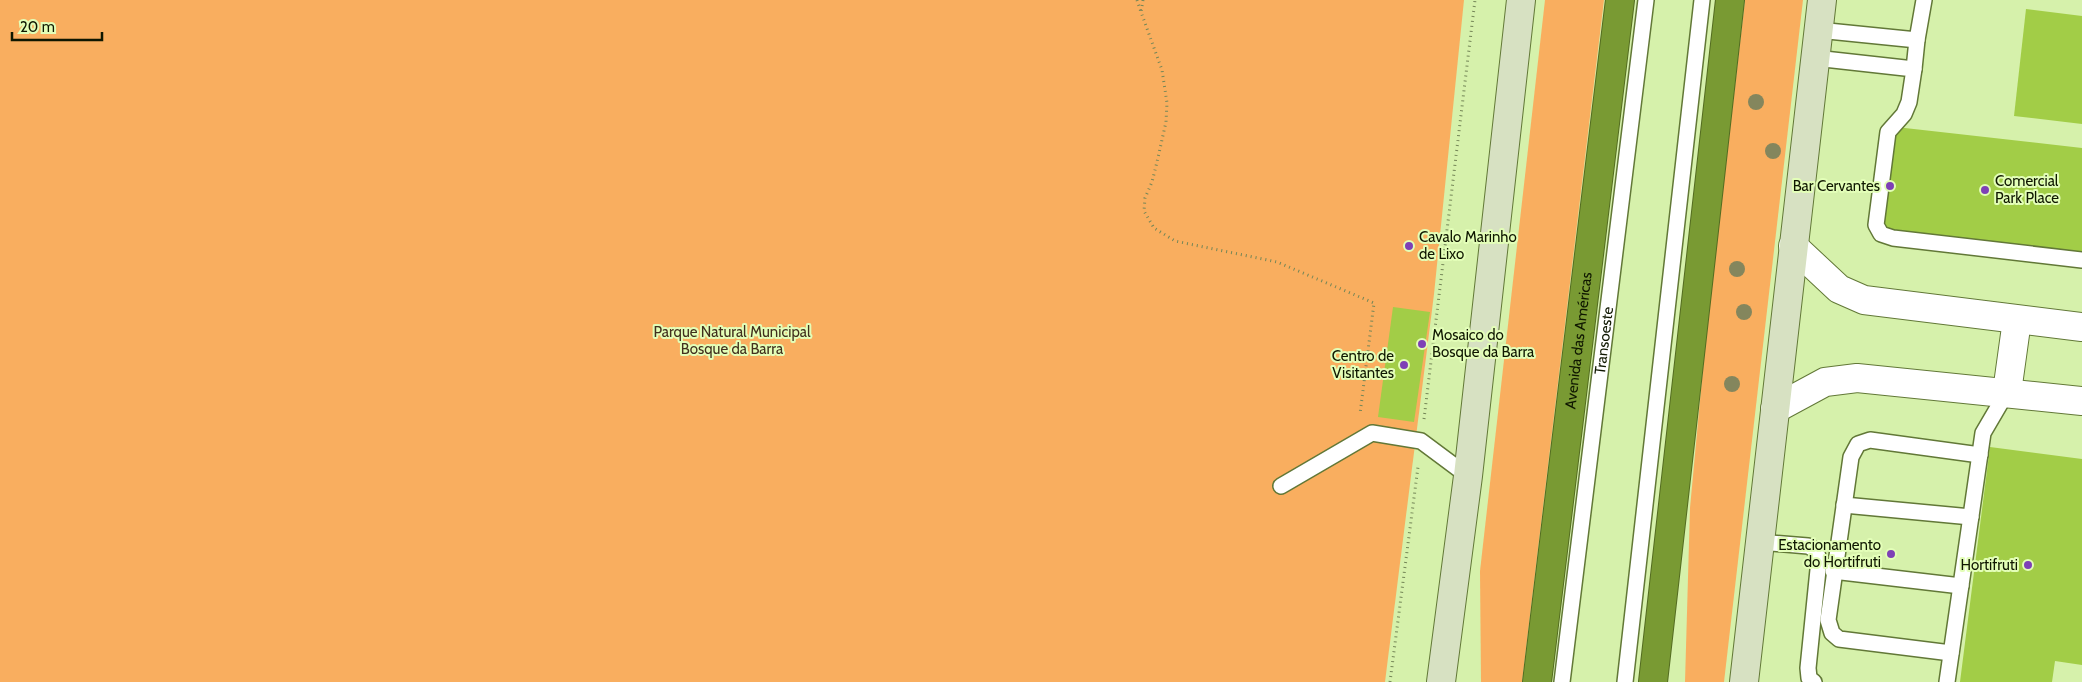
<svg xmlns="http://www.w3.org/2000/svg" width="2082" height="682" viewBox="0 0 2082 682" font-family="Cabin,sans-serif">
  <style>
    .green { fill: #f9ae5f }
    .building { fill: #a2cd47 }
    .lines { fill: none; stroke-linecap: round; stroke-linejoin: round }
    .lane-casing { stroke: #627837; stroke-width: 18 }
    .street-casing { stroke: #627837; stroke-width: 30 }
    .secondary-casing { stroke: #627837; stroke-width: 30 }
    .highway-casing { stroke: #546c21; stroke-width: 30 }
    .path { stroke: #748657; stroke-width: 3; stroke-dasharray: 1 4; stroke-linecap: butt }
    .lane { stroke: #fff; stroke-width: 15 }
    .street { stroke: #fff; stroke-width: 28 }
    .secondary { stroke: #d7e1c2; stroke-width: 28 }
    .highway { stroke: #799a33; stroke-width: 28 }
    .tree { fill: #84865d }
    .poi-dot { fill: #7e40b6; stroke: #e3feb8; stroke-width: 2 }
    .labels { text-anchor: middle; stroke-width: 4; stroke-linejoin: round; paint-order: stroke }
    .poi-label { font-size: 15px; fill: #0f1700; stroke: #e3feb8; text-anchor: end }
    .park-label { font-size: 15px; fill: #412f1d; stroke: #e3feb8 }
    .street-label { font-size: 15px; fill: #0f1700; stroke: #e3feb8 }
  </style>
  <rect width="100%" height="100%" fill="#d6f1ab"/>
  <!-- green -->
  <g class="green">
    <path d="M0 0H1464L1434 294 1385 682H0Z"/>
    <path d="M1545 0H1604L1522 682H1481L1480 571Z"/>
    <path d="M1745 0H1803L1724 682H1685L1690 508 1707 325Z"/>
  </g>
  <!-- building -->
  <g class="building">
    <path d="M2026 9 2082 16V124L2014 116Z"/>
    <path d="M1896 127 2082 148V255L1883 232Z"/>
    <path d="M1393 307 1430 312 1414 422 1378 417Z"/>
    <path d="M1990 447 2082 459V665L2055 661 2052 682H1960Z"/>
  </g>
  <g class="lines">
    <!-- lane casing -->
    <g class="lane-casing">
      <g id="lane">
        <path d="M1818 30 1917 40 1924 0"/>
        <path d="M1815 58 1914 69 1909 102 1904 114 1888 132 1876 225 1881 234 1893 238 2082 260"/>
        <path d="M1914 69 1917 40"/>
        <path d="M1281 486 1372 433 1421 441 1468 476"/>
        <path d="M1844 505 1971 517"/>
        <path d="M1759 542 1808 546 1816 550 1819 560 1808 668 1809 678 1814 682"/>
        <path d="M1833 571 1961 586"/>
        <path d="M1951 653 1839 639 1832 633 1828 620 1851 457 1858 444 1870 440 1980 455"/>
        <path id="s1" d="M1562 682 1646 0"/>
        <path d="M1625 682 1702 0"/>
        <path d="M1947 682 1983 433 2007 392"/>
      </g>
    </g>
    <!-- street casing -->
    <g class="street-casing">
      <g id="street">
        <path d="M1793 246 1839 289 1864 300 2082 327"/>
        <path d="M2007 392 2017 320"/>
        <path d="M1775 409 1825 382 1857 378 2082 401"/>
      </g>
    </g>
    <!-- secondary casing -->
    <g class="secondary-casing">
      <g id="secondary">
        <path d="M1441 682 1468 476 1521 0"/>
        <path d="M1744 682 1822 0"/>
      </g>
    </g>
    <!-- highway casing -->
    <g class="highway-casing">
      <g id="highway">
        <path id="s2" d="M1537 682 1620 0"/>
        <path d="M1653 682 1730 0"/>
      </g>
    </g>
    <!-- path -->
    <g class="path">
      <path d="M1137 0 1141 12"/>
      <path d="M1143 0 1141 12 1162 70 1167 103 1166 122 1157 162 1152 182 1145 198 1144 211 1154 228 1175 241 1277 262 1374 303 1360 414"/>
      <path d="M1424 419 1475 0"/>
      <path d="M1390 682 1418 467"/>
    </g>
    <!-- lane -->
    <use href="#lane" class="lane"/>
    <!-- street -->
    <use href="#street" class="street"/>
    <!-- secondary -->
    <use href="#secondary" class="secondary"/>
    <!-- highway -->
    <use href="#highway" class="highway"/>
  </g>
  <!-- trees -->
  <g class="tree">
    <circle cx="1756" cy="102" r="8"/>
    <circle cx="1773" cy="151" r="8"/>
    <circle cx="1737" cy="269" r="8"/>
    <circle cx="1744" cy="312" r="8"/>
    <circle cx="1732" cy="384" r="8"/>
  </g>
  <!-- markers -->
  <g class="poi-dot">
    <circle cx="1890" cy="186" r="5"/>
    <circle cx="1985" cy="190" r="5"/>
    <circle cx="1409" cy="246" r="5"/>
    <circle cx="1422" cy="344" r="5"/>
    <circle cx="1404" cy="365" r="5"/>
    <circle cx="1891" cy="554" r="5"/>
    <circle cx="2028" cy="565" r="5"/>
  </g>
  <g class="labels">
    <!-- poi labels -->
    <g class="poi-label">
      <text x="1995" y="186" text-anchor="start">Comercial<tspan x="1995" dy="17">Park Place</tspan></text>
      <text x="1880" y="191">Bar Cervantes</text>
      <text x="1419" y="242" text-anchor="start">Cavalo Marinho<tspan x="1419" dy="17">de Lixo</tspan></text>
      <text x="1432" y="340" text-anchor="start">Mosaico do<tspan x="1432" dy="17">Bosque da Barra</tspan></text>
      <text x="1394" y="361">Centro de<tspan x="1394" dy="17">Visitantes</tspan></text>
      <text x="1881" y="550">Estacionamento<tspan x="1881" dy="17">do Hortifruti</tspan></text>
      <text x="2018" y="570">Hortifruti</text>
    </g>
    <!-- park labels -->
    <g class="park-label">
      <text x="732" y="337">Parque Natural Municipal<tspan x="732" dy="17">Bosque da Barra</tspan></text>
    </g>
    <!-- street labels -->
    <g class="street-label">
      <text dy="5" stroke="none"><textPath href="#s2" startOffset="344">Avenida das Américas</textPath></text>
      <text dy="5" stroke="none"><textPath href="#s1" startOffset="344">Transoeste</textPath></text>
    </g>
  </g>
  <!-- scale -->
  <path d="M12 32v8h90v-8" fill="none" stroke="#0f1700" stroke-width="2.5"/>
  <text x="20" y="32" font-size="15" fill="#0f1700" stroke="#e3feb8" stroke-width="4" paint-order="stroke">20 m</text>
</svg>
